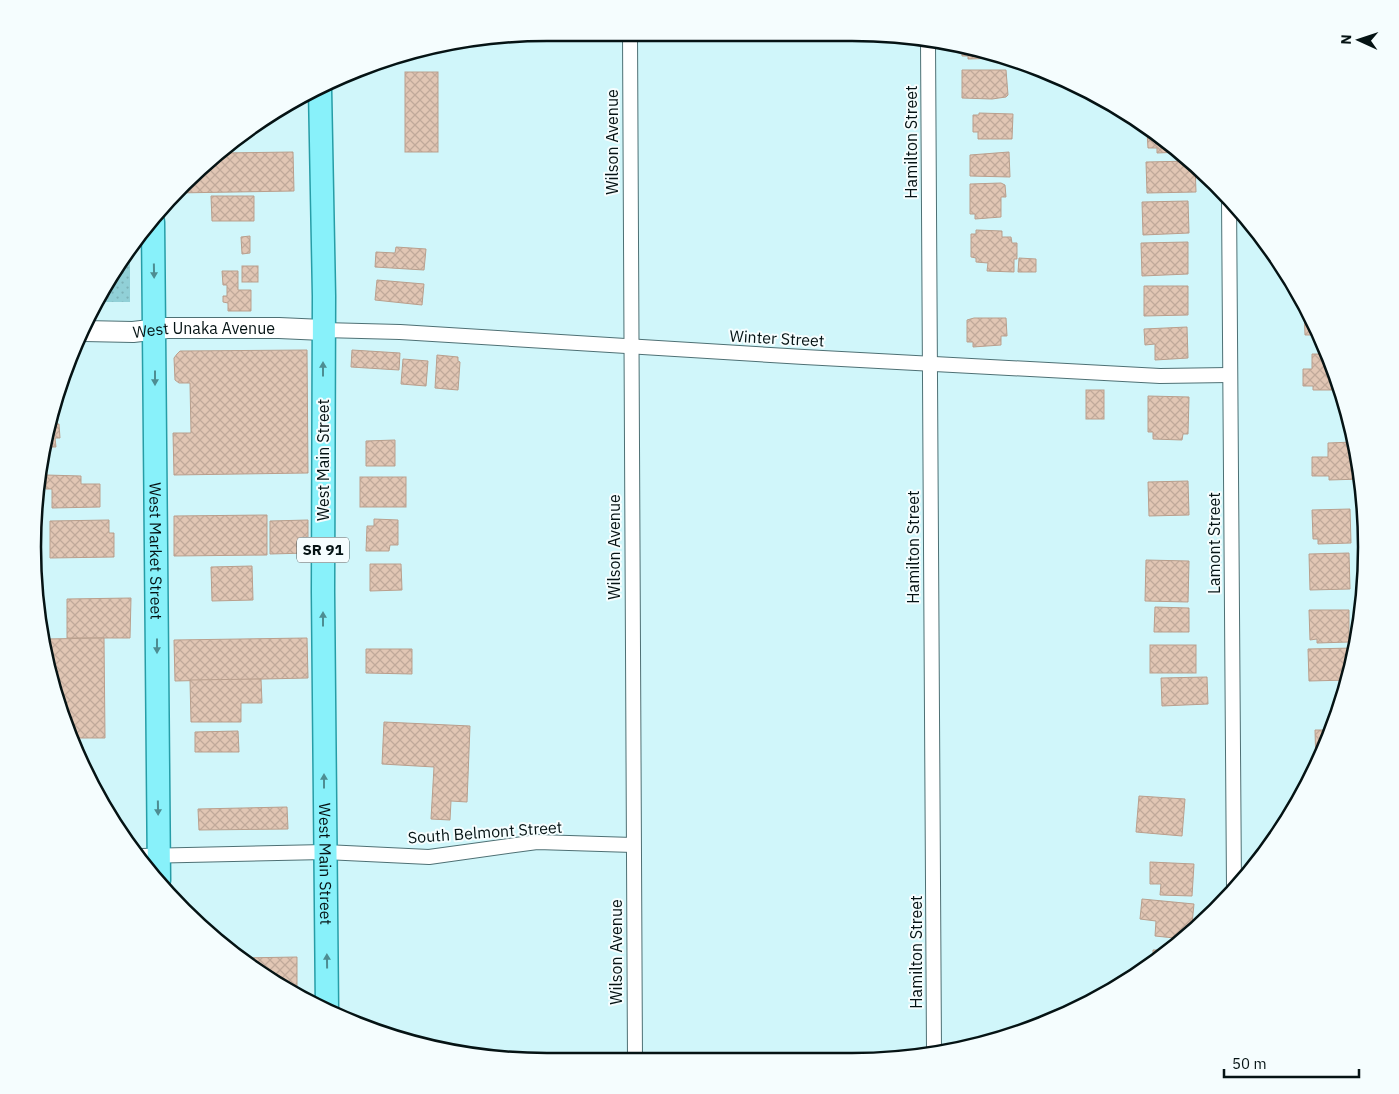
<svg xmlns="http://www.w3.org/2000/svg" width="1399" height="1094" viewBox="0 0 1399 1094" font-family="'IBM Plex Sans',sans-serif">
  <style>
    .park { fill: url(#park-dots) }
    .building { fill: url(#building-cross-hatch); stroke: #b99f8d }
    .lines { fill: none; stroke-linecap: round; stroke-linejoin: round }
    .minor-casing { stroke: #4e7074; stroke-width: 16 }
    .secondary-casing { stroke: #4e7074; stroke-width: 22 }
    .primary-casing { stroke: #269da7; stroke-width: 25 }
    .minor { stroke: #fff; stroke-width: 14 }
    .secondary { stroke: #fff; stroke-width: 20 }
    .primary { stroke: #88f1fa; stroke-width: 22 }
    .oneway { fill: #4d8d92 }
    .labels { text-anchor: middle; stroke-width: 4; stroke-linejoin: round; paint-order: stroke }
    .shield { fill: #f5fdfe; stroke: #4d595a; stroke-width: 1 }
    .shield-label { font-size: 15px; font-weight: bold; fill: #051314 }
    .street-label { font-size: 16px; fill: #051314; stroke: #f5fdfe }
    .rim { fill: none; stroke: #051314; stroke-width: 2.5 }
  </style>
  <defs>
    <pattern id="park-dots" width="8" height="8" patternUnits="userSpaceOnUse" patternTransform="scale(1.25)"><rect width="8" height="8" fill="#91d0d7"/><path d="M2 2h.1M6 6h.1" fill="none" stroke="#7cb2b8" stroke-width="1.8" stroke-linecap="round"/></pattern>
    <pattern id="building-cross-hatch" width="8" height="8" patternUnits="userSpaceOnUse" patternTransform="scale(1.25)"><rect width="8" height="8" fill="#e1c6b4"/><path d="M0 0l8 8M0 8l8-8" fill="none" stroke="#c0a99a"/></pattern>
  </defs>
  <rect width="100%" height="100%" fill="#d0f6fa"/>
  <!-- park -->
  <path class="park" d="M130 253V302H96L101 290Z"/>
  <!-- building -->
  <g class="building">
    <path d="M962 49 1001 57V58L968 59V56H962Z"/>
    <path d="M962 70H1006L1008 95 1006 97 992 99 962 98Z"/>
    <rect x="405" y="72" width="33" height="80"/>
    <path d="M979 113 1013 114 1012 139H978V132H973V115H979Z"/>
    <path d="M1147 131H1151L1181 152 1157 153V148H1148Z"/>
    <path d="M293 152 294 191 175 193 183 183 222 153Z"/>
    <path d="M1009 152 1010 177 970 176V155Z"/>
    <path d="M1192 161 1195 164 1196 192 1147 193 1146 162Z"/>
    <path d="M1001 183 1005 185 1006 197H1001V217L975 219V214H970V184Z"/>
    <path d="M211 196H254V221H212Z"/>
    <path d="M1188 201 1189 233 1143 235 1142 202Z"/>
    <path d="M976 230 1002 231V237H1011L1012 243H1017V259H1014V272L987 271 988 263 976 262V258L971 257V234H976Z"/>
    <path d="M250 236V253L242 254 241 237Z"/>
    <path d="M1188 242V274L1142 276 1141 243Z"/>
    <path d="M396 247 426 249 424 270 375 267 376 252 395 253Z"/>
    <path d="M1019 258 1036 259V272H1018Z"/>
    <rect x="242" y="266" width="16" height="16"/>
    <path d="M222 271H238V290H251V311H228V303L223 302V296H227V285H223Z"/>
    <path d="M377 280 424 284 422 305 375 300Z"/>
    <path d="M1144 286H1188V315L1144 316Z"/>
    <path d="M1304 305 1318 335H1305Z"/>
    <path d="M974 318H1006L1007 336H1001V345L973 347V342H967V320Z"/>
    <path d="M1187 327 1188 358 1155 360V344L1145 345 1144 329Z"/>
    <path d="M307 350 308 473 174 475 173 433H191L190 383H179L175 380 174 358 177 354 180 351Z"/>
    <path d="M352 350 400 353 399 370 351 367Z"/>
    <path d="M1312 354H1327L1341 390H1313V386H1303V369H1312Z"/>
    <path d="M437 355 458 357V361L460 362 458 390 435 388Z"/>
    <path d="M403 359 428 361 426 386 401 384Z"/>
    <rect x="1086" y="390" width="18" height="29"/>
    <path d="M1148 396 1189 397 1188 434H1183L1182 440 1153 439V432H1148Z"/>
    <path d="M53 407V424H59L60 438H55L56 447H46Z"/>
    <path d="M395 440V466H366V441Z"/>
    <path d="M1353 442 1362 479 1329 480V476H1312V457H1328V443Z"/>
    <path d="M46 475 81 476V484H100V507L52 508V489H46Z"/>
    <rect x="360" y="477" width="46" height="30"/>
    <path d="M1188 481 1189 515 1149 516 1148 482Z"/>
    <path d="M1350 509 1351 543 1318 544V539H1313L1312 510Z"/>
    <path d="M267 515V555L174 556V516Z"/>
    <path d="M374 519 398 520V545H390L389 551H366L367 526H374Z"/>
    <path d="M109 520V533H114V557L50 558V521Z"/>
    <path d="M308 520V553L270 554V521Z"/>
    <path d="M1349 553 1350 589 1310 590 1309 554Z"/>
    <path d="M1146 560 1189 561 1188 602 1145 601Z"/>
    <path d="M370 564H401L402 590 370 591Z"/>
    <path d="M252 566 253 600 212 601 211 567Z"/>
    <path d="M131 598 130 638H67V599Z"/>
    <path d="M1155 607 1189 608V632H1154Z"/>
    <path d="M1309 610H1349V642L1317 643V639L1310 640Z"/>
    <path d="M104 638 105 738H74L50 680 45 639Z"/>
    <path d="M307 638 308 678 175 681 174 640Z"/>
    <rect x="1150" y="645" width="46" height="28"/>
    <path d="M1354 648 1350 660 1349 680 1309 681 1308 649Z"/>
    <path d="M366 649H412V674L366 673Z"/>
    <path d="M1207 677 1208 704 1162 706 1161 678Z"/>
    <path d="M261 679 262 703H241V722H191L190 680Z"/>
    <path d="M384 722 470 726 467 802 451 801 450 820 431 819 434 767 382 764Z"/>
    <path d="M1315 730H1330L1316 767Z"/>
    <path d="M238 731 239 752H195V732Z"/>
    <path d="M1139 796 1185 799 1182 836 1136 832Z"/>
    <path d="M287 807 288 829 199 830 198 809Z"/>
    <path d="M1150 862 1194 864 1192 896 1160 895 1161 884H1150Z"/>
    <path d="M1142 899 1194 904 1191 934 1184 939 1155 936 1156 921 1140 919Z"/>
    <path d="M1153 950H1169L1153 961Z"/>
    <path d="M297 957V994L261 975 240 958Z"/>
  </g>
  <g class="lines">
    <!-- minor casing -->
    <g class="minor-casing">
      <g id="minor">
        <path d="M630 33 635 1061"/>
        <path d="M928 42 934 1051"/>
        <path d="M1229 198 1234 888"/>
        <path d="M323 330 400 332 804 357 1160 376 1229 375"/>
        <path d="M141 856 325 852 429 857 537 842 633 845"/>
      </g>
    </g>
    <!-- secondary casing -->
    <g class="secondary-casing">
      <g id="secondary">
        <path id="s1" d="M84 331 133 332 167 328H279L323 330"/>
      </g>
    </g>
    <!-- primary casing -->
    <g class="primary-casing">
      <g id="primary">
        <path id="s2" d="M320 89 324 296 323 592 327 1010"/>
        <path id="s3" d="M153 222 159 880"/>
      </g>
    </g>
    <!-- minor -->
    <use href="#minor" class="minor"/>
    <!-- secondary -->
    <use href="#secondary" class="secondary"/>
    <!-- primary -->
    <use href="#primary" class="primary"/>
  </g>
  <!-- one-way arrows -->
  <defs><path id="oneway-solid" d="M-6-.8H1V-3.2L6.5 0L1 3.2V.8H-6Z" transform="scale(1.25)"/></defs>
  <g class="oneway">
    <use href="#oneway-solid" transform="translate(154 271) rotate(89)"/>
    <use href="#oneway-solid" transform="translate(323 369) rotate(-90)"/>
    <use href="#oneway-solid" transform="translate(155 378) rotate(90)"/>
    <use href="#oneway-solid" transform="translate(323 619) rotate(-90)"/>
    <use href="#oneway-solid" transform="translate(157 646) rotate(90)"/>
    <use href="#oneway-solid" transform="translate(324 781) rotate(-90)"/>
    <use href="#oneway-solid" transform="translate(158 808) rotate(89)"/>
    <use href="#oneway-solid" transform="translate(327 961) rotate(-91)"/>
  </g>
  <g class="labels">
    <!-- shield labels -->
    <rect class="shield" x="297" y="537.5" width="52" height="25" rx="4"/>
    <g class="shield-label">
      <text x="323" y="555">SR 91</text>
    </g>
    <!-- street labels -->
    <g class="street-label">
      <text transform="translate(612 142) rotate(-90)" y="6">Wilson Avenue</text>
      <text transform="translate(911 142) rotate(-90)" y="6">Hamilton Street</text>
      <text dy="6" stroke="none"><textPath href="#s1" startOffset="120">West Unaka Avenue</textPath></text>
      <text transform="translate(777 338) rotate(3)" y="6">Winter Street</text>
      <text transform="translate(323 460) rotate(-90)" y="6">West Main Street</text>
      <text transform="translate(1214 543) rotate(-90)" y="6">Lamont Street</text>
      <text transform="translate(614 547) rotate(-90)" y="6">Wilson Avenue</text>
      <text transform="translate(913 547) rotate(-90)" y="6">Hamilton Street</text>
      <text dy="6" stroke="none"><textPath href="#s3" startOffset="329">West Market Street</textPath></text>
      <text transform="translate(485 832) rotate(-4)" y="6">South Belmont Street</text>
      <text dy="6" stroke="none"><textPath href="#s2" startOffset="775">West Main Street</textPath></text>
      <text transform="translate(616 952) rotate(-90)" y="6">Wilson Avenue</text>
      <text transform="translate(916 952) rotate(-90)" y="6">Hamilton Street</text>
    </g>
  </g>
  <!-- crop -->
  <path d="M0 0H1399V1094H0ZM547 41H852A506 506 0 0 1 1358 547V547A506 506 0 0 1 852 1053H547A506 506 0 0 1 41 547V547A506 506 0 0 1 547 41Z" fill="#f5fdfe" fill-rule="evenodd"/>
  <path class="rim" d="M547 41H852A506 506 0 0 1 1358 547V547A506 506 0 0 1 852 1053H547A506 506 0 0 1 41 547V547A506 506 0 0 1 547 41Z"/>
  <!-- north arrow -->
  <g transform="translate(1359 40) rotate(273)" stroke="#f5fdfe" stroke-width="4" paint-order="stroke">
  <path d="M0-4L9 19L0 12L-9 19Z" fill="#051314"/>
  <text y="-8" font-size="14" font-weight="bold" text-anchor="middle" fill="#051314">N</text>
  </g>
  <!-- scale -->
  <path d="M1224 1069v8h135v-8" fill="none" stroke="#051314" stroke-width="2.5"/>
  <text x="1232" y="1069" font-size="15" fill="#051314" stroke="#f5fdfe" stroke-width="4" paint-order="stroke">50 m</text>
</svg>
